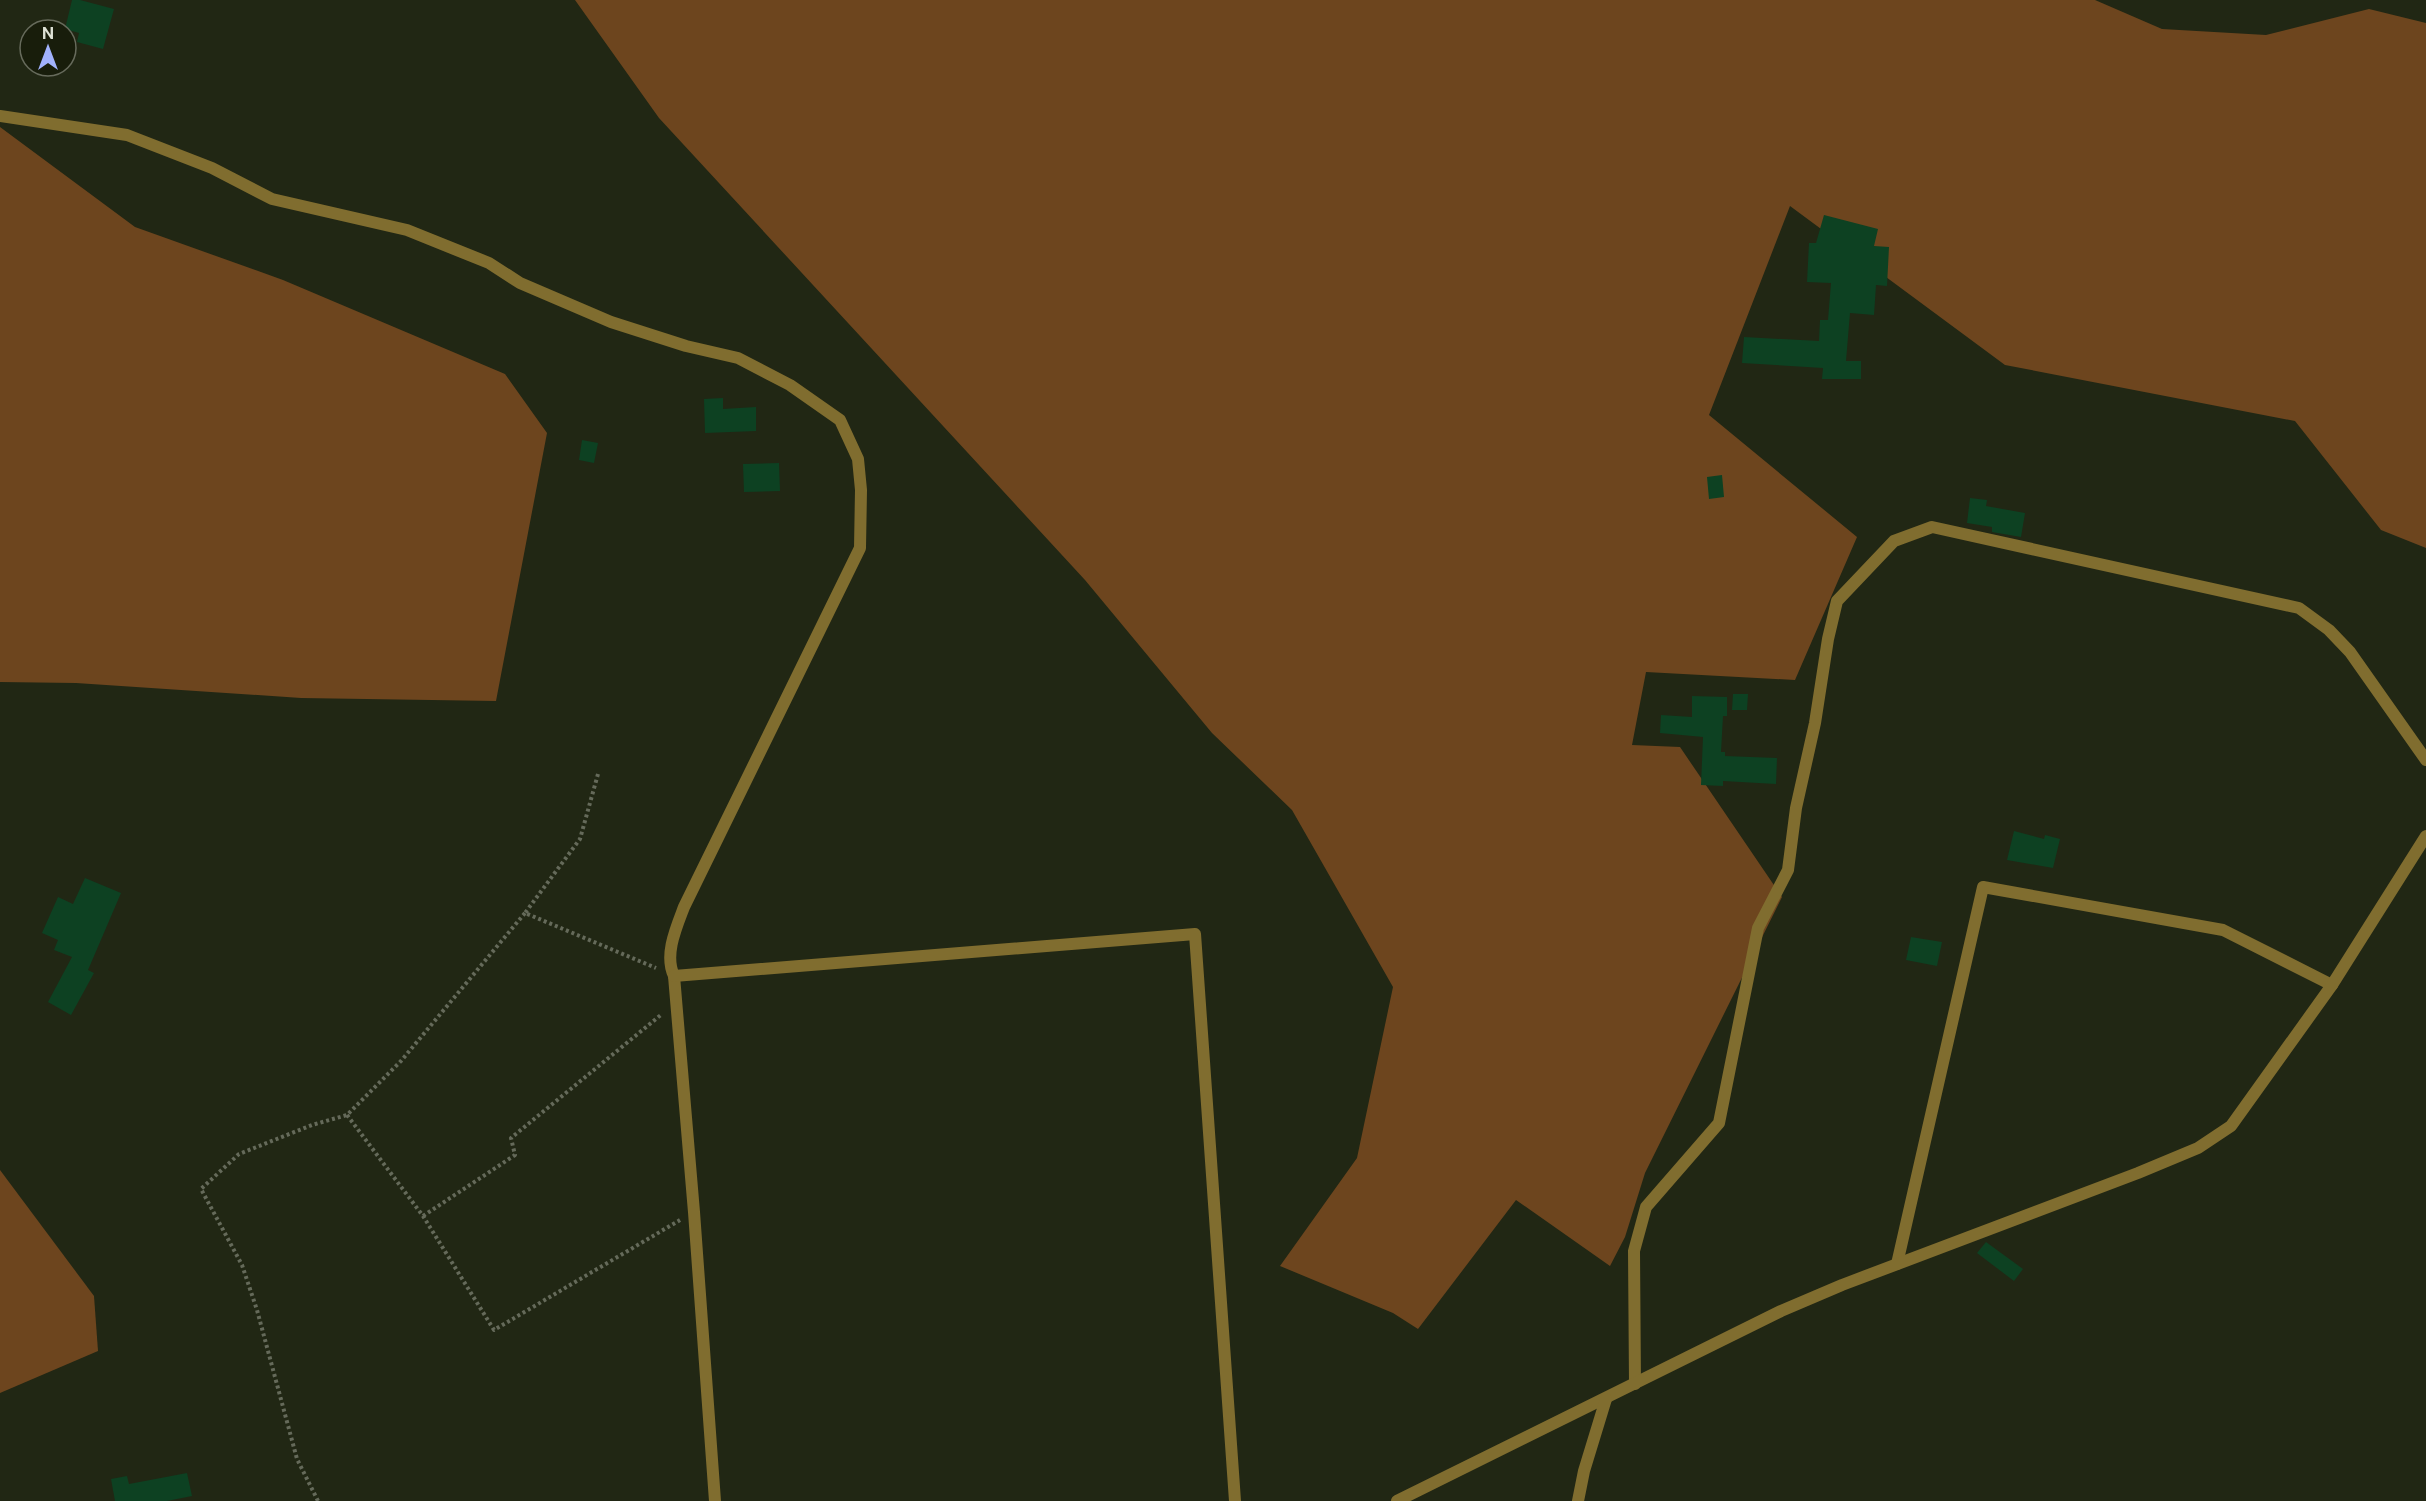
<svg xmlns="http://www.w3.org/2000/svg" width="2426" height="1501" viewBox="0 0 2426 1501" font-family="'Public Sans',sans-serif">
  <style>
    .forest { fill: #6d451e }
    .building { fill: #0d4122 }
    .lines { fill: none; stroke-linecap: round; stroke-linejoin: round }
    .path { stroke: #656a5a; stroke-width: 4; stroke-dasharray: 3 3; stroke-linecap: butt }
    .street { stroke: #806d2f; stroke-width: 12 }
  </style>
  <rect width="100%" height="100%" fill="#212714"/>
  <!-- forest -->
  <g class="forest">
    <path d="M575 0H2095L2162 29 2266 35 2369 9 2426 23V548L2381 530 2295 421 2005 365 1790 206 1709 415 1857 537 1795 680 1646 672 1632 745 1680 747 1782 897 1645 1173 1625 1237 1610 1266 1516 1200 1418 1329 1393 1313 1280 1266 1357 1158 1393 987 1292 810 1212 733 1085 580 659 118Z"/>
    <path d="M0 127 135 227 283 280 505 374 547 433 496 701 301 698 76 683 0 682Z"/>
    <path d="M0 1170 94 1296 98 1351 0 1393Z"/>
  </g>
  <!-- building -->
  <g class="building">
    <path d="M72 0H80L114 9 103 49 77 42 79 33 65 29Z"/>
    <path d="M1824 215 1878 229 1874 246 1889 247 1887 286 1876 285 1874 315 1850 313 1846 361H1861V379H1822L1823 368 1742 363 1744 337 1819 341 1820 320H1828L1831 283 1807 282 1809 243H1816Z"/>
    <path d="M723 398V409L756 407V431L705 433 704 399Z"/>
    <path d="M582 440 598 443 594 463 579 460Z"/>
    <path d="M779 463 780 491 744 492 743 464Z"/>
    <path d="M1722 475 1724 497 1709 499 1707 477Z"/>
    <path d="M1970 498 1987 500 1986 506 2025 513 2021 537 1992 532V527L1967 523Z"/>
    <path d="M1733 694H1748L1747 710H1732Z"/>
    <path d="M1692 696 1727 697V716H1723L1721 752H1725V756L1777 758 1776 784 1723 781V786L1701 785 1703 737 1660 733 1661 715 1692 717Z"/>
    <path d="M2014 831 2044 839 2045 835 2060 839 2053 868 2007 860Z"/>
    <path d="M85 878 121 893 88 970 94 973 71 1015 48 1002 72 957 54 950 58 940 42 933 58 897 73 904Z"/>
    <path d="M1911 937 1942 942 1937 966 1906 960Z"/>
    <path d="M1986 1242 2023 1269 2014 1281 1977 1253Z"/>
    <path d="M187 1473 192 1496 167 1501H115L111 1479 127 1476 129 1484Z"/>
  </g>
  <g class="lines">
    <!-- path -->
    <g class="path">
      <path d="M598 774 580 839 525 913 656 968"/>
      <path d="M347 1115 423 1216 494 1330 680 1220"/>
      <path d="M423 1216 515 1155 511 1138 662 1014"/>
      <path d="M318 1501 297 1459 257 1310 242 1265 201 1189 239 1154 312 1125 347 1115 401 1061 525 913"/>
    </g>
    <!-- street -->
    <g class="street">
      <path d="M0 116 127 135 212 168 272 199 407 230 489 263 520 283 611 322 686 346 738 358 790 385 840 420 858 459 861 490 860 548 684 907C676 928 664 955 674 976L694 1212 715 1501"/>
      <path d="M674 976 1195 934 1235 1501"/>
      <path d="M1897 1264 1983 887 2223 930 2332 985"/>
      <path d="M1635 1384 1634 1251 1646 1207 1719 1123 1758 928 1788 870 1796 808 1815 723 1828 639 1837 601 1894 541 1932 527 2299 608 2329 630 2350 652 2426 760"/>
      <path d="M1397 1501 1781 1311 1842 1285 2138 1173 2198 1148 2231 1126 2332 985 2426 836"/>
      <path d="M1578 1501 1584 1471 1606 1399"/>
    </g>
  </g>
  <!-- north arrow -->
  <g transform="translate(48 48)"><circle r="28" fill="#181d0b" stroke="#676b5c" stroke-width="1.5"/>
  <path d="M0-4.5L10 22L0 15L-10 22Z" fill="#a1b2fd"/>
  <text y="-9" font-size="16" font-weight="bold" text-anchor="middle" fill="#dde1d5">N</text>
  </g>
</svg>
